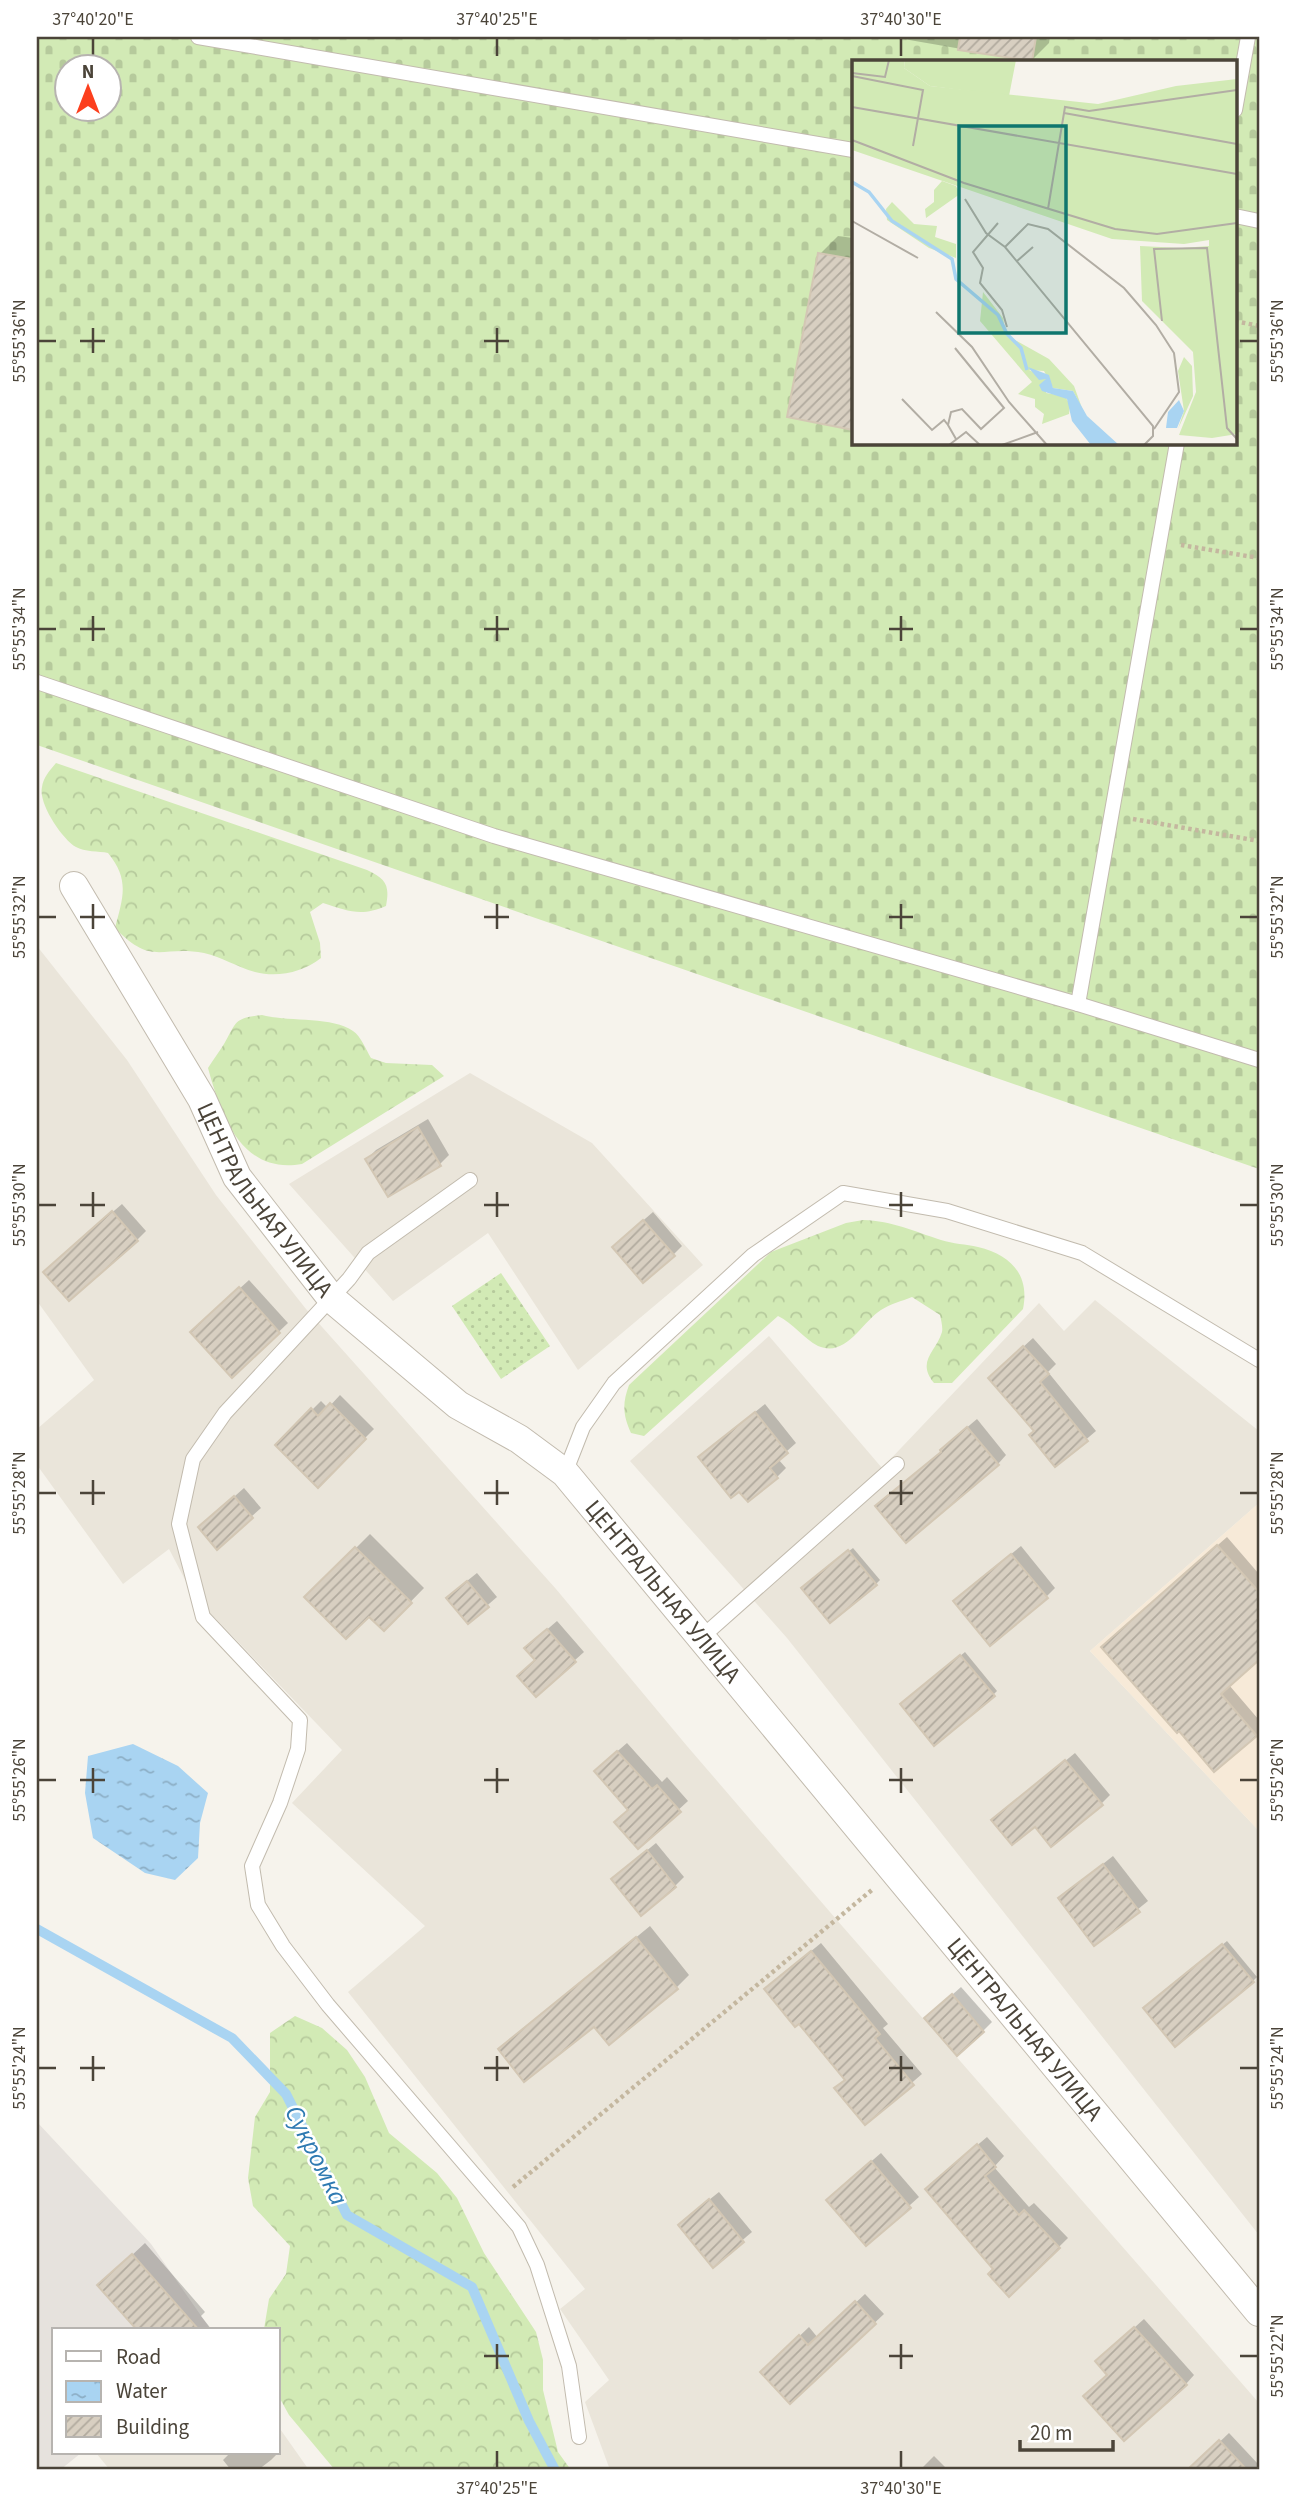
<svg xmlns="http://www.w3.org/2000/svg" width="1296" height="2507" viewBox="0 0 1296 2507" font-family="'Source Sans 3',sans-serif">
  <style>
    .residential { fill: #eae5da }
    .commercial { fill: #f7ead8 }
    .industrial { fill: #e6e2dd }
    .forest { fill: url(#forest-crowns) }
    .cemetery { fill: url(#cemetery-stones); fill-rule: evenodd }
    .park { fill: url(#park-dots) }
    .water { fill: url(#water-ripples) }
    .shadow { fill: #0003 }
    .lines { fill: none; stroke-linecap: round; stroke-linejoin: round }
    .stream { stroke: #a9d4f2; stroke-width: 10 }
    .building { fill: url(#building-hatch); stroke: #d3c7b4; stroke-width: 2 }
    .lane-casing { stroke: #c2bbae; stroke-width: 16 }
    .street-casing { stroke: #c2bbae; stroke-width: 30 }
    .path { stroke: #c4b79f; stroke-width: 4.5; stroke-dasharray: 3.5 3.5; stroke-linecap: butt }
    .lane { stroke: #fff; stroke-width: 14 }
    .street { stroke: #fff; stroke-width: 28 }
    .ticks { fill: none; stroke: #4b4439; stroke-width: 2.5 }
    .labels { text-anchor: middle; stroke-width: 5; stroke-linejoin: round; paint-order: stroke }
    .street-label { font-size: 24px; fill: #4b4439; stroke: #fff }
    .water-label { font-size: 26px; font-style: italic; fill: #2e7ab2; stroke: #fff }
    .inset-river { fill: none; stroke: #a9d4f2; stroke-width: 3.5 }
    .inset-road { fill: none; stroke: #b2ada4; stroke-width: 2 }
    .view { fill: #0f766e; fill-opacity: 0.15; stroke: #0f766e; stroke-width: 3.5 }
    .inset-edge { fill: none; stroke: #4b4439; stroke-width: 3.5 }
    .neatline { fill: none; stroke: #4b4439; stroke-width: 2.5 }
    .ticks-label { font-size: 18px; text-anchor: middle; fill: #4b4439 }
  </style>
  <defs>
    <pattern id="forest-crowns" width="20" height="18" patternUnits="userSpaceOnUse" patternTransform="scale(1.75)"><rect width="20" height="18" fill="#d2eab5"/><path d="M2 6a3 3 0 1 1 6 0M12 15a3 3 0 1 1 6 0" fill="none" stroke="#b6ca9c"/></pattern>
    <pattern id="cemetery-stones" width="16" height="16" patternUnits="userSpaceOnUse" patternTransform="scale(1.75)"><rect width="16" height="16" fill="#d2eab5"/><path d="M2 7V4a2 2 0 0 1 4 0v3zM10 15v-3a2 2 0 0 1 4 0v3z" fill="#b6ca9c"/></pattern>
    <pattern id="park-dots" width="8" height="8" patternUnits="userSpaceOnUse" patternTransform="scale(1.75)"><rect width="8" height="8" fill="#d2eab5"/><path d="M2 2h.1M6 6h.1" fill="none" stroke="#b6ca9c" stroke-width="1.8" stroke-linecap="round"/></pattern>
    <pattern id="water-ripples" width="26" height="14" patternUnits="userSpaceOnUse" patternTransform="scale(1.75)"><rect width="26" height="14" fill="#a9d4f2"/><path d="M2 4q2-2 4 0t4 0M15 11q2-2 4 0t4 0" fill="none" stroke="#8caec5"/></pattern>
    <pattern id="building-hatch" width="6" height="6" patternUnits="userSpaceOnUse" patternTransform="scale(1.75)"><rect width="6" height="6" fill="#d8cfc1"/><path d="M-1 1l2-2M0 6l6-6M5 7l2-2" fill="none" stroke="#b1aa9e"/></pattern>
  </defs>
  <rect width="100%" height="100%" fill="#f6f3ec"/>
  <!-- residential -->
  <g class="residential">
    <path d="M37 946 127 1060 216 1195 306 1309 556 1589 687 1746 836 1919 1259 2403V2470H610L585 2402 609 2380 560 2309 585 2289 348 1992 425 1926 292 1803 342 1750 193 1595 169 1549 123 1584 37 1465V1429L94 1380 37 1301Z"/>
    <path d="M470 1073 592 1143 703 1265 578 1370 488 1233 393 1301 289 1184Z"/>
    <path d="M1095 1300 1259 1431V1503L1090 1651 1259 1831V2235L787 1638 630 1461 769 1336 882 1468 1039 1303 1064 1331Z"/>
    <path d="M278 2426 309 2470H110L96 2453H278Z"/>
  </g>
  <!-- commercial -->
  <path class="commercial" d="M1259 1503V1831L1090 1651Z"/>
  <!-- industrial -->
  <path class="industrial" d="M37 2122 151 2244 211 2330H54V2453H81L60 2470H37Z"/>
  <!-- forest -->
  <g class="forest">
    <path d="M56 763 367 870C386 879 390 885 386 906 361 917 348 911 323 903L310 912 320 943 321 958C303 972 278 978 255 972 237 967 222 957 204 953 160 945 153 967 115 928 123 897 130 880 108 853 99 851 84 852 76 847 62 839 38 803 42 787 43 778 50 770 56 763Z"/>
    <path d="M262 1015C287 1022 332 1016 353 1031 361 1036 366 1050 371 1058L386 1063 432 1065 444 1076 302 1164C241 1175 221 1115 208 1068 213 1060 219 1052 224 1044 237 1022 233 1018 262 1015Z"/>
    <path d="M863 1220C893 1221 913 1231 941 1240 953 1244 966 1244 978 1247 1011 1255 1030 1275 1023 1309L952 1383H934C916 1361 936 1352 942 1332 943 1327 941 1320 940 1315L912 1297C902 1301 890 1304 881 1310 861 1323 846 1358 818 1346 804 1339 793 1323 778 1316L644 1436 631 1433C623 1415 622 1404 629 1385L771 1252 846 1223Z"/>
    <path d="M295 2016 322 2028 347 2050 365 2077 389 2133 437 2173 457 2198 484 2253 536 2332 543 2360V2390L558 2452 571 2470H335L289 2415 278 2395V2330L264 2329 269 2299 286 2274 290 2246 253 2206 248 2178 255 2117 270 2092V2033Z"/>
  </g>
  <!-- cemetery -->
  <path class="cemetery" d="M37 37H1259V1169L37 745ZM853 61H1235V443H853ZM66 66H108V108H66Z"/>
  <!-- park -->
  <path class="park" d="M501 1273 550 1346 501 1379 452 1306Z"/>
  <!-- water -->
  <path class="water" d="M133 1744 178 1766 208 1793 200 1823 198 1858 175 1880 145 1873 93 1838 85 1793 88 1756Z"/>
  <!-- shadow -->
  <g class="shadow">
    <path d="M892 37H1050L1049 43 1031 61Z"/>
    <path d="M838 236 853 238V428L789 416 820 254Z"/>
    <path d="M934 443H964L959 447Z"/>
    <path d="M428 1119 449 1155 440 1164 389 1195 367 1159 376 1150Z"/>
    <path d="M122 1204 146 1231 137 1240 54 1263Z"/>
    <path d="M653 1212 682 1246 673 1255 623 1238Z"/>
    <path d="M249 1280 288 1323 233 1375 202 1323Z"/>
    <path d="M1033 1338 1056 1364 1048 1372 1096 1431 1056 1465 999 1369Z"/>
    <path d="M340 1395 374 1429 318 1485 277 1445 321 1401 328 1408Z"/>
    <path d="M765 1404 796 1443 778 1459 786 1468 777 1477 710 1449Z"/>
    <path d="M977 1419 1006 1455 998 1464 943 1451 951 1441Z"/>
    <path d="M244 1488 261 1508 217 1547 209 1519Z"/>
    <path d="M370 1534 424 1588 384 1629 369 1614 307 1597Z"/>
    <path d="M1227 1537 1259 1574V1658L1229 1685 1259 1720V1731L1256 1735 1112 1638Z"/>
    <path d="M1021 1546 1055 1588 1046 1597 965 1592Z"/>
    <path d="M853 1548 880 1580 876 1584H807Z"/>
    <path d="M477 1573 497 1597 468 1622 457 1589Z"/>
    <path d="M557 1621 584 1652 536 1695V1639Z"/>
    <path d="M965 1652 997 1691 993 1695 907 1700Z"/>
    <path d="M627 1743 662 1782 667 1777 688 1801 638 1847 630 1810 605 1762Z"/>
    <path d="M1075 1753 1110 1795 1101 1804 1035 1824 1003 1812Z"/>
    <path d="M656 1843 684 1877 675 1886 623 1870Z"/>
    <path d="M1113 1856 1148 1901 1095 1944 1060 1898Z"/>
    <path d="M650 1926 689 1975 677 1987 609 2043 594 2024 500 2049Z"/>
    <path d="M1227 1941 1257 1977 1253 1981 1149 2005Z"/>
    <path d="M821 1943 888 2024 883 2028 922 2074 865 2123 846 2079 775 1981Z"/>
    <path d="M961 1987 992 2022 983 2031 935 2010Z"/>
    <path d="M987 2137 1004 2156 994 2167 1029 2207 1034 2203 1068 2238 1010 2295 996 2269 936 2180Z"/>
    <path d="M881 2153 919 2197 866 2244 837 2191Z"/>
    <path d="M719 2192 752 2232 713 2265 689 2216Z"/>
    <path d="M145 2243 205 2312 201 2316 212 2330H140L100 2285Z"/>
    <path d="M865 2294 884 2314 790 2402 762 2372 809 2327 818 2338Z"/>
    <path d="M1144 2319 1194 2375 1186 2384 1109 2374 1106 2353Z"/>
    <path d="M1229 2433 1259 2465V2470H1190Z"/>
    <path d="M278 2448 280 2451 271 2460 258 2470H231L223 2460 230 2453H278Z"/>
    <path d="M934 2456 948 2470H920Z"/>
  </g>
  <g class="lines">
    <!-- stream -->
    <path class="stream" d="M37 1929 232 2038 286 2094 347 2215 472 2287 529 2421 555 2470"/>
  </g>
  <!-- building -->
  <g class="building">
    <path d="M960 37H1036L1032 61 958 50Z"/>
    <path d="M818 253 853 259V430L787 417Z"/>
    <path d="M418 1127 441 1166 388 1197 365 1159Z"/>
    <path d="M112 1211 138 1241 69 1301 43 1272Z"/>
    <path d="M643 1220 675 1256 643 1283 612 1247Z"/>
    <path d="M239 1287 280 1333 232 1378 190 1332Z"/>
    <path d="M1023 1346 1049 1374 1040 1382 1088 1441 1055 1467 1029 1435 1034 1431 988 1378Z"/>
    <path d="M330 1403 366 1439 318 1488 275 1445 311 1408 318 1416Z"/>
    <path d="M755 1412 788 1453 770 1468 778 1478 748 1502 739 1492 731 1498 698 1457Z"/>
    <path d="M967 1427 999 1465 906 1543 875 1506 941 1452 940 1450Z"/>
    <path d="M234 1496 253 1518 217 1550 198 1527Z"/>
    <path d="M1217 1545 1259 1592V1660L1221 1694 1257 1736 1214 1772 1179 1731 1177 1733 1101 1647Z"/>
    <path d="M355 1547 412 1603 384 1631 369 1617 346 1639 304 1597Z"/>
    <path d="M848 1550 877 1585 830 1623 801 1588Z"/>
    <path d="M1011 1554 1048 1598 990 1646 953 1601Z"/>
    <path d="M467 1581 489 1607 468 1624 446 1598Z"/>
    <path d="M547 1629 576 1662 536 1697 517 1676 535 1660 524 1648Z"/>
    <path d="M960 1655 995 1696 934 1746 900 1704Z"/>
    <path d="M617 1751 652 1789 657 1785 681 1812 638 1849 614 1822 628 1810 594 1771Z"/>
    <path d="M1065 1760 1103 1805 1051 1847 1035 1827 1012 1845 991 1820Z"/>
    <path d="M647 1850 676 1887 641 1916 611 1879Z"/>
    <path d="M1103 1864 1140 1912 1094 1946 1058 1898Z"/>
    <path d="M636 1937 678 1989 609 2045 594 2027 524 2082 498 2049Z"/>
    <path d="M1222 1944 1254 1982 1175 2047 1143 2008Z"/>
    <path d="M811 1951 880 2034 875 2038 914 2085 865 2125 834 2088 845 2080 799 2024 795 2027 764 1989Z"/>
    <path d="M952 1994 984 2032 957 2056 924 2018Z"/>
    <path d="M977 2144 996 2167 985 2176 1019 2215 1024 2210 1060 2248 1009 2297 988 2274 993 2269 925 2189Z"/>
    <path d="M871 2161 911 2208 866 2246 826 2200Z"/>
    <path d="M709 2199 744 2242 713 2268 678 2225Z"/>
    <path d="M132 2254 199 2330H137L97 2285Z"/>
    <path d="M855 2301 876 2324 790 2404 760 2372 799 2335 808 2345Z"/>
    <path d="M1134 2327 1187 2385 1124 2441 1083 2396 1107 2375 1095 2361Z"/>
    <path d="M1219 2440 1247 2470H1187Z"/>
  </g>
  <g class="lines">
    <!-- lane casing -->
    <g class="lane-casing">
      <g id="lane">
        <path d="M198 37 853 150"/>
        <path d="M1235 110 1248 37"/>
        <path d="M1235 216 1259 221"/>
        <path d="M37 682 494 836 1078 1004 1259 1060"/>
        <path d="M1078 1004 1177 443"/>
        <path d="M470 1180 368 1253 349 1279 225 1413 193 1459 179 1524 203 1617 300 1720 298 1749 280 1803 252 1866 258 1905 283 1946 328 2005 519 2227 537 2265 569 2366 579 2437"/>
        <path d="M565 1473 583 1427 614 1383 753 1255 843 1193 947 1211 1082 1253 1259 1360"/>
        <path d="M702 1637 897 1464"/>
      </g>
    </g>
    <!-- street casing -->
    <g class="street-casing">
      <g id="street">
        <path id="s1" d="M74 886 202 1099 237 1177 332 1299 458 1405 519 1439 565 1473 1259 2312"/>
      </g>
    </g>
    <!-- path -->
    <g class="path">
      <path d="M1235 321 1259 326"/>
      <path d="M1181 545 1259 558"/>
      <path d="M1133 819 1259 841"/>
      <path d="M513 2187 873 1889"/>
    </g>
    <!-- lane -->
    <use href="#lane" class="lane"/>
    <!-- street -->
    <use href="#street" class="street"/>
  </g>
  <!-- ticks -->
  <path class="ticks" d="M93 38V56M497 38V56M901 38V56M93 328V353M497 328V353M38 341H56M80 341H105M484 341H509M1240 341H1258M93 616V641M497 616V641M901 616V641M38 629H56M80 629H105M484 629H509M889 629H913M1240 629H1258M93 904V929M497 904V929M901 904V929M38 917H56M80 917H105M484 917H509M889 917H913M1240 917H1258M93 1192V1217M497 1192V1217M901 1192V1217M38 1205H56M80 1205H105M484 1205H509M889 1205H913M1240 1205H1258M93 1480V1505M497 1480V1505M901 1480V1505M38 1493H56M80 1493H105M484 1493H509M889 1493H913M1240 1493H1258M93 1768V1793M497 1768V1793M901 1768V1793M38 1780H56M80 1780H105M484 1780H509M889 1780H913M1240 1780H1258M93 2056V2081M497 2056V2081M901 2056V2081M38 2068H56M80 2068H105M484 2068H509M889 2068H913M1240 2068H1258M497 2344V2369M901 2344V2369M484 2356H509M889 2356H913M1240 2356H1258M497 2451V2468M901 2451V2468"/>
  <g class="labels">
    <!-- street labels -->
    <g class="street-label">
      <text dy="8" stroke="none"><textPath href="#s1" startOffset="368">ЦЕНТРАЛЬНАЯ УЛИЦА</textPath></text>
      <text dy="8" stroke="none"><textPath href="#s1" startOffset="934">ЦЕНТРАЛЬНАЯ УЛИЦА</textPath></text>
      <text dy="8" stroke="none"><textPath href="#s1" startOffset="1502">ЦЕНТРАЛЬНАЯ УЛИЦА</textPath></text>
    </g>
    <!-- water labels -->
    <g class="water-label">
      <text transform="translate(317 2155) rotate(63)" y="9">Сукромка</text>
    </g>
  </g>
  <!-- overview -->
  <g transform="translate(852 60)">
    <rect width="385" height="385" fill="#f6f3ec"/>
    <path d="M53 0H164L157 36 78 26 52 8ZM90 121 104 126 108 134 74 158 73 149 82 142V130ZM40 142 62 164 85 166 83 177 104 184V198L77 188 35 160 34 149ZM131 232 151 258 154 275 197 299 222 326 230 348 221 331 201 328 192 311 177 310 194 318V333L213 336 218 345 217 354 190 364 192 354 183 347V339L166 334 180 322 128 261ZM332 297 340 306 341 336 326 369 332 351 326 311Z" fill="#d2eab5"/>
    <path d="M0 0H53L52 8 78 26 246 44 324 26 385 19V374L360 378 327 375 344 332 341 292 290 241 288 186 330 188 357 186V180L332 184 260 179 0 90Z" fill="#d2eab5"/>
    <path d="M176 307 197 315 201 328 221 331 235 356 267 385H239L220 361 215 339 190 331 187 325 194 319 187 320ZM327 340 332 351 325 368H314L316 352Z" fill="#a9d4f2"/>
    <path class="inset-river" d="M0 122 17 132 40 161 100 199 104 219 146 255 155 274 169 288 175 310"/>
    <path class="inset-road" d="M0 13 33 17 37 0M0 16 71 30 61 86M0 47 385 114M212 53 385 84M0 80 112 123 263 169 305 174 385 163M113 139 134 173 153 187 301 366V376L292 385M196 149 213 47 237 51 385 30M0 161 66 198M146 163 121 192 131 208 128 223 150 250 155 267M153 187 176 164 196 169 272 228 304 265 322 293 327 332 302 369M165 201 181 187M84 252 120 287 157 342 195 385M310 261 302 189 355 188 375 368 385 379M103 288 152 348 129 369 110 349 99 352 96 365 104 379M50 339 80 370 92 360 96 365M97 385 114 372 128 385M150 385 186 372"/>
    <path class="view" d="M107 66H214V273H107Z"/>
    <rect width="385" height="385" class="inset-edge"/>
  </g>
  <!-- border -->
  <rect width="1296" height="2507" fill="none" stroke="#ffffff" stroke-width="77"/>
  <!-- legend -->
  <rect x="52" y="2328" width="228" height="126" fill="#ffffff" stroke="#b7b4b0" stroke-width="2"/>
  <rect x="66" y="2351" width="35" height="10" fill="#ffffff" stroke="#b7b4b0" stroke-width="2"/>
  <text x="116" y="2364" font-size="21" fill="#4b4439">Road</text>
  <rect x="66" y="2381" width="35" height="21" fill="url(#water-ripples)" stroke="#b7b4b0" stroke-width="2"/>
  <text x="116" y="2398" font-size="21" fill="#4b4439">Water</text>
  <rect x="66" y="2416" width="35" height="21" fill="url(#building-hatch)" stroke="#b7b4b0" stroke-width="2"/>
  <text x="116" y="2434" font-size="21" fill="#4b4439">Building</text>
  <!-- north arrow -->
  <g transform="translate(88 88)"><circle r="33" fill="#ffffff" stroke="#b7b4b0" stroke-width="2"/>
  <path d="M0-5L12 26L0 18L-12 26Z" fill="#fc3f1d"/>
  <text y="-10" font-size="19" font-weight="bold" text-anchor="middle" fill="#4b4439">N</text>
  </g>
  <!-- scale -->
  <path d="M1020 2440v10h93v-10" fill="none" stroke="#4b4439" stroke-width="3.5"/>
  <text x="1030" y="2440" font-size="21" fill="#4b4439" stroke="#ffffff" stroke-width="5" paint-order="stroke">20 m</text>
  <rect x="38" y="38" width="1220" height="2430" class="neatline"/>
  <g class="ticks-label">
    <text x="93" y="25">37°40'20"E</text>
    <text x="497" y="25">37°40'25"E</text>
    <text x="901" y="25">37°40'30"E</text>
    <text transform="translate(19 341) rotate(-90)" y="6">55°55'36"N</text>
    <text transform="translate(1277 341) rotate(-90)" y="6">55°55'36"N</text>
    <text transform="translate(19 629) rotate(-90)" y="6">55°55'34"N</text>
    <text transform="translate(1277 629) rotate(-90)" y="6">55°55'34"N</text>
    <text transform="translate(19 917) rotate(-90)" y="6">55°55'32"N</text>
    <text transform="translate(1277 917) rotate(-90)" y="6">55°55'32"N</text>
    <text transform="translate(19 1205) rotate(-90)" y="6">55°55'30"N</text>
    <text transform="translate(1277 1205) rotate(-90)" y="6">55°55'30"N</text>
    <text transform="translate(19 1493) rotate(-90)" y="6">55°55'28"N</text>
    <text transform="translate(1277 1493) rotate(-90)" y="6">55°55'28"N</text>
    <text transform="translate(19 1780) rotate(-90)" y="6">55°55'26"N</text>
    <text transform="translate(1277 1780) rotate(-90)" y="6">55°55'26"N</text>
    <text transform="translate(19 2068) rotate(-90)" y="6">55°55'24"N</text>
    <text transform="translate(1277 2068) rotate(-90)" y="6">55°55'24"N</text>
    <text transform="translate(1277 2356) rotate(-90)" y="6">55°55'22"N</text>
    <text x="497" y="2494">37°40'25"E</text>
    <text x="901" y="2494">37°40'30"E</text>
  </g>
</svg>
